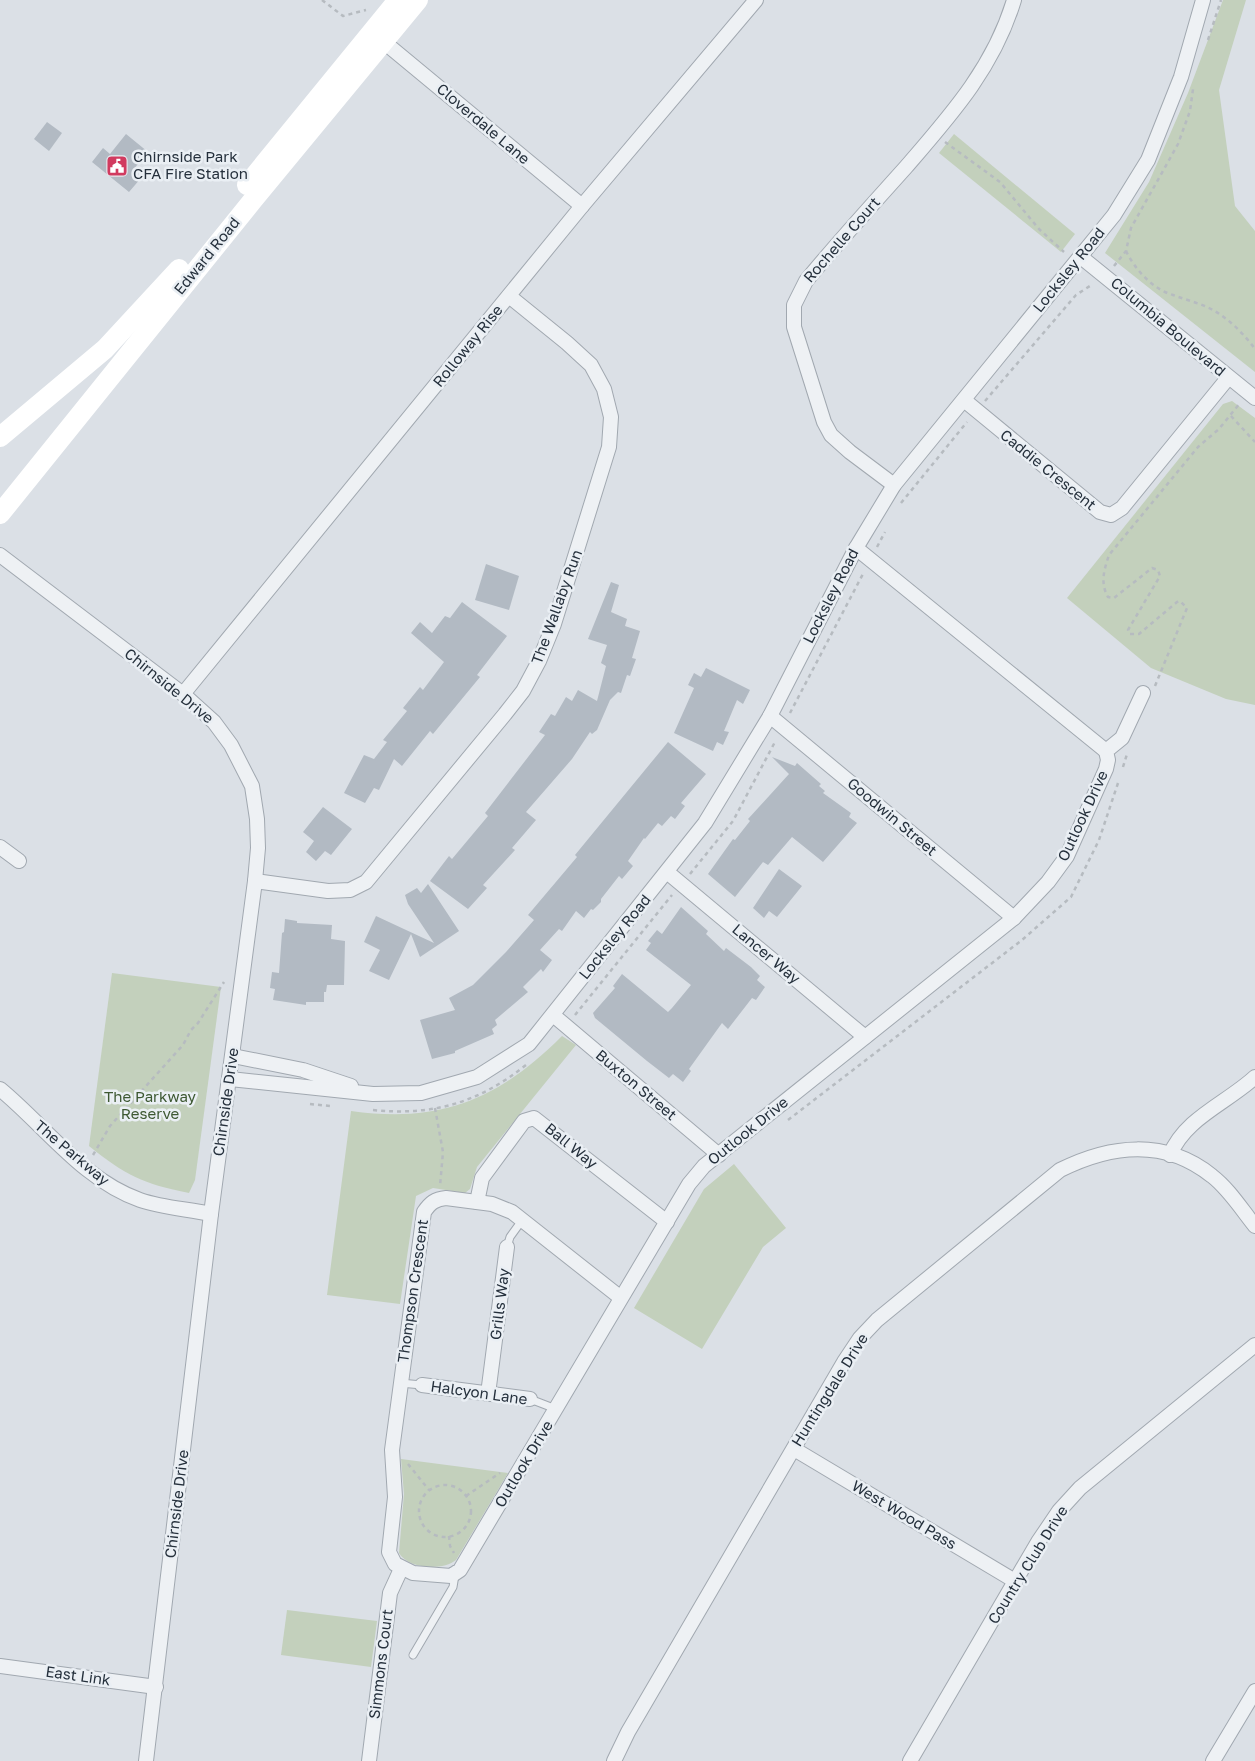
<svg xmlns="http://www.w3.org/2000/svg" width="1255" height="1761" viewBox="0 0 1255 1761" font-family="'Golos Text',sans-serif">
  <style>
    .green { fill: #c3d0bc }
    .building { fill: #b2bac3 }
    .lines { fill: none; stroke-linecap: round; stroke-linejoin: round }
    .service-casing { stroke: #a1a8b0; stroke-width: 9 }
    .minor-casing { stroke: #a1a8b0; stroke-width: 16 }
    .path { stroke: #b6bbc0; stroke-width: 2.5; stroke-dasharray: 4 4; stroke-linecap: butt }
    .service { stroke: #eef1f4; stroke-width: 7 }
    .minor { stroke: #eef1f4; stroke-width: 14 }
    .secondary { stroke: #fff; stroke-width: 20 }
    .labels { text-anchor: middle; stroke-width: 5; stroke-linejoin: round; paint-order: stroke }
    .street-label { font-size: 15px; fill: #25303c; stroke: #eaeff4 }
    .poi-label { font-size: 15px; fill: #25303c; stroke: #eaeff4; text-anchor: start }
    .park-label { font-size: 15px; fill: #3d5832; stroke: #eaeff4 }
  </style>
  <rect width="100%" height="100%" fill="#dbe0e6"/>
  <!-- green -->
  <g class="green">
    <path d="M1223 0H1246L1219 90 1235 206 1255 231V372L1105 253 1149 182 1188 93Z"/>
    <path d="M954 134 1075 234 1061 252 939 153Z"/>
    <path d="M1232 401 1255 418V705L1226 699 1151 668 1067 598 1223 404Z"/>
    <path d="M112 973 221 987 195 1180 189 1193C143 1184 125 1175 89 1146Z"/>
    <path d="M562 1036 576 1045 477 1167 470 1189 465 1193 433 1188 416 1196 400 1304 327 1295 351 1111C441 1124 499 1099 562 1036Z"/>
    <path d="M734 1164 786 1228 763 1247 702 1349 634 1308 704 1189Z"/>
    <path d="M401 1459 508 1473 456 1560C443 1571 408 1569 399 1553L404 1494Z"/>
    <path d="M287 1610 377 1621 371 1667 281 1655Z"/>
  </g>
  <!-- building -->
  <g class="building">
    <path d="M47 122 62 133 49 151 34 139Z"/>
    <path d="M126 134 148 152 132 171 141 178 129 192 92 162 103 148 110 154Z"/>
    <path d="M486 564 519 576 509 610 475 600Z"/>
    <path d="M611 582 619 585 611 612 627 619 625 626 640 631 632 658 636 659 630 676 627 675 621 693 618 692 610 700 597 730 592 734 590 732 572 759 526 812 536 820 512 848 515 850 483 885 487 888 468 909 430 881 449 856 452 859 488 816 485 813 545 735 539 732 551 714 555 716 566 697 572 701 578 690 597 701 606 666 601 663 607 645 588 639Z"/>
    <path d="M462 602 507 636 477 675 480 677 433 734 430 731 402 766 394 759 379 790 374 788 365 803 344 793 364 755 374 759 387 742 383 740 407 711 403 708 420 687 423 690 444 662 411 633 420 622 432 633 445 616 450 618Z"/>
    <path d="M706 668 750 690 743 704 737 700 724 731 729 732 723 745 717 742 713 751 674 733 694 688 688 685 694 673 701 677Z"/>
    <path d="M668 742 706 774 681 803 685 806 675 819 671 816 662 826 658 823 645 839 644 838 628 861 633 866 622 879 619 876 601 899V902L593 910 591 909 584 918 576 911 562 931 559 929 540 950 552 960 543 972 541 969 523 987 528 992 495 1020 497 1025 492 1029 494 1034 455 1051V1053L432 1059 420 1020 455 1010 449 998 473 985 506 952 534 920 528 915 577 857 575 855Z"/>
    <path d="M772 757 795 766 797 763 821 784 819 786 825 791 823 793 851 813 849 817 857 823 823 862 792 837 768 865 763 862 735 897 708 874 733 839 735 840 750 821 748 819 789 774Z"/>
    <path d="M323 807 352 829 331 855 325 851 316 861 306 852 314 841 303 832Z"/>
    <path d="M779 869 802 886 777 917 769 911 764 918 753 908Z"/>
    <path d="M428 884 459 931 420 957 411 934 389 980 369 971 380 950 364 942 376 916 434 943 408 904 405 895 417 888 421 893Z"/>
    <path d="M681 907 708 931 706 934 724 951 726 948 751 967 760 976 757 980 765 987 756 1000 752 998 728 1029 722 1023 689 1069 691 1071 683 1082 673 1074 669 1078 647 1061 595 1018 593 1013 615 988 613 986 622 974 668 1012 672 1008 691 985 646 950 651 943 648 941 657 930 662 934Z"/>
    <path d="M285 919 297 921V923L332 925 331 939 345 941 344 985H327L326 992H324V1002H306V1005L273 1000 275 989 270 988 272 972 279 973 282 933 284 932Z"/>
  </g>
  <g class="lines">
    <!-- service casing -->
    <g class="service-casing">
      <g id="service">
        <path d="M507 1247 510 1237 523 1219"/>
        <path d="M400 1383 422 1385"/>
        <path d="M530 1399 556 1409"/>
        <path d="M413 1655 453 1587 455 1575"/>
      </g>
    </g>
    <!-- minor casing -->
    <g class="minor-casing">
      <g id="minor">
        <path d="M384 42 582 206"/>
        <path d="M1081 257 1255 398"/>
        <path d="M964 400 1100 512 1111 515 1122 508 1228 378"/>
        <path d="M894 485 850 452 831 435 824 422 794 327V305L806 281C838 242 872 205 906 167 951 115 994 67 1014 0"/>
        <path d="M856 548 1106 751"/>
        <path d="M0 555 183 694 214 722 231 745 252 786 257 819 258 848 255 881 211 1214 146 1761"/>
        <path d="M183 694 582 206 756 0"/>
        <path d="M770 716 1014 918"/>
        <path d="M0 847 19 861"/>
        <path d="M667 872 865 1037"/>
        <path d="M255 881 328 891 350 890 366 882 505 714 523 691 539 661 554 624 609 447 611 417 604 389 591 365 567 343 509 296"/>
        <path d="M553 1015 719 1155"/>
        <path d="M233 1056 303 1070 351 1086"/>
        <path d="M230 1079 373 1094 421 1093 477 1077 529 1044 705 823 770 716 856 548 894 485 1114 215 1148 160 1181 77 1203 0"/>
        <path d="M0 1089C45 1126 83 1180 140 1200 163 1208 188 1209 211 1214"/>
        <path d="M1170 1155C1185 1118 1227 1103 1255 1077"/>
        <path d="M477 1202 482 1178 524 1121 534 1118 667 1222"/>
        <path d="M621 1298 512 1212 492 1204 446 1198C435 1199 430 1203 424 1212L392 1450 395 1497 389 1552 395 1564 413 1573 451 1576 460 1570 689 1184 704 1166 1014 918 1048 882 1067 856 1106 769 1108 760 1106 751 1122 738 1143 693"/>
        <path d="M422 1385 530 1399"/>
        <path d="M488 1394 507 1247"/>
        <path d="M794 1449 1015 1581"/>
        <path d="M0 1666 156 1687"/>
        <path d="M369 1761 390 1593 401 1569"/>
        <path d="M614 1761 628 1732 844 1362 860 1338 877 1320 1060 1170C1110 1145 1165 1138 1212 1176 1229 1189 1242 1210 1255 1226"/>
        <path d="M910 1761 1038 1542 1059 1511 1080 1488 1255 1345"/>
        <path d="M1213 1761 1255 1691"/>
      </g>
    </g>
    <!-- path -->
    <g class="path">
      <path d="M322 0 343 16 366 10"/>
      <path d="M1208 40 1221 0"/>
      <path d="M945 142 1000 182 1039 229 1064 252"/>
      <path d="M1126 251C1135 269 1152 289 1173 295 1186 300 1200 303 1213 310 1229 319 1244 334 1255 349"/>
      <path d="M1114 266 1126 251 1131 228 1178 144 1190 111 1193 89"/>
      <path d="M985 401 1076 295 1093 284"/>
      <path d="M1231 416 1255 442"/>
      <path d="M901 503 967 422"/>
      <path d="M877 547 885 532"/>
      <path d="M1155 686 1187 608 1180 601 1177 602 1139 634H1130L1128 630 1160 576 1158 570 1152 568 1114 598 1108 597C1100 583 1104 570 1109 555L1198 447 1219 429 1240 403"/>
      <path d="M790 713 864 572"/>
      <path d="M1123 767 1127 754"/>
      <path d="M690 874 733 821 776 740"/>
      <path d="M575 1015 672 895"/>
      <path d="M310 1104 330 1106"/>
      <path d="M435 1108 443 1152 440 1186"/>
      <path d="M373 1110C433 1116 478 1103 526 1065"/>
      <path d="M788 1120 1022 940 1071 897 1099 840 1119 780"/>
      <path d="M93 1155 110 1126 183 1045 191 1030 198 1023 224 982"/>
      <path d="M408 1464 429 1490"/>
      <circle cx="445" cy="1511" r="26"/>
      <path d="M466 1496 500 1473"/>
      <path d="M449 1536 450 1546 454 1553"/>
    </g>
    <!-- service -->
    <use href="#service" class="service"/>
    <!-- minor -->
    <use href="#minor" class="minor"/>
    <!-- secondary -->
    <g class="secondary">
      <path d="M247 185 398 0"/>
      <path d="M0 437 105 349 179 269"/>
      <path d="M0 514 253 200 418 0"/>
    </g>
  </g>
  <!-- icons -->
  <defs>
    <g id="civic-square" transform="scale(1.125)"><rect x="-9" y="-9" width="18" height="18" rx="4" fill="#d13a5f" stroke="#eaeff4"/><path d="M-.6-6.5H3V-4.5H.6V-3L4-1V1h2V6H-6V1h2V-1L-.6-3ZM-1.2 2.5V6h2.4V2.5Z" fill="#fff"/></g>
  </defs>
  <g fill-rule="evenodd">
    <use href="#civic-square" x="117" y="166"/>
  </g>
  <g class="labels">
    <!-- street labels -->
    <g class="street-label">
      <text transform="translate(483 124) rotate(40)" y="5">Cloverdale Lane</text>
      <text transform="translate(842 240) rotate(-49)" y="5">Rochelle Court</text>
      <text transform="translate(207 256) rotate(-51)" y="5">Edward Road</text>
      <text transform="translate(1069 270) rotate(-51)" y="5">Locksley Road</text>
      <text transform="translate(1168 327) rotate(40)" y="5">Columbia Boulevard</text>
      <text transform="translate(468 346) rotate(-51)" y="5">Rolloway Rise</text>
      <text transform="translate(1048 470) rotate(39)" y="5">Caddie Crescent</text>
      <text transform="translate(831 596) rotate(-63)" y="5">Locksley Road</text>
      <text transform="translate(557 607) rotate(-70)" y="5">The Wallaby Run</text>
      <text transform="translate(169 686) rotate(39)" y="5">Chirnside Drive</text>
      <text transform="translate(1083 816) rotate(-65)" y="5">Outlook Drive</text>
      <text transform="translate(892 817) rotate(40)" y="5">Goodwin Street</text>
      <text transform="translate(615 937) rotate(-51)" y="5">Locksley Road</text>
      <text transform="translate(766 954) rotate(40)" y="5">Lancer Way</text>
      <text transform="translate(636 1085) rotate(40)" y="5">Buxton Street</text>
      <text transform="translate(226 1102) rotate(-82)" y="5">Chirnside Drive</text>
      <text transform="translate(748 1131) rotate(-39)" y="5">Outlook Drive</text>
      <text transform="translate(571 1146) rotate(39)" y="5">Ball Way</text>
      <text transform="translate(72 1153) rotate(40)" y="5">The Parkway</text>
      <text transform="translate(413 1291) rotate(-82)" y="5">Thompson Crescent</text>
      <text transform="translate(500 1304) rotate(-83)" y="5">Grills Way</text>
      <text transform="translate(830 1390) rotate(-58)" y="5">Huntingdale Drive</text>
      <text transform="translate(479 1393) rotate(8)" y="5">Halcyon Lane</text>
      <text transform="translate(524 1464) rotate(-59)" y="5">Outlook Drive</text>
      <text transform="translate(177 1504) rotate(-83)" y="5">Chirnside Drive</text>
      <text transform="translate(904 1515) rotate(31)" y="5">West Wood Pass</text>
      <text transform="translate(1028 1565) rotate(-58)" y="5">Country Club Drive</text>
      <text transform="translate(381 1664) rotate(-83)" y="5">Simmons Court</text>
      <text transform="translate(78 1676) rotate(8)" y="5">East Link</text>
    </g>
    <!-- poi labels -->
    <g class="poi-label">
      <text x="133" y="162">Chirnside Park<tspan x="133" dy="17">CFA Fire Station</tspan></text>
    </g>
    <!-- park labels -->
    <g class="park-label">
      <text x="150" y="1102">The Parkway<tspan x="150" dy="17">Reserve</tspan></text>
    </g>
  </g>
</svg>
